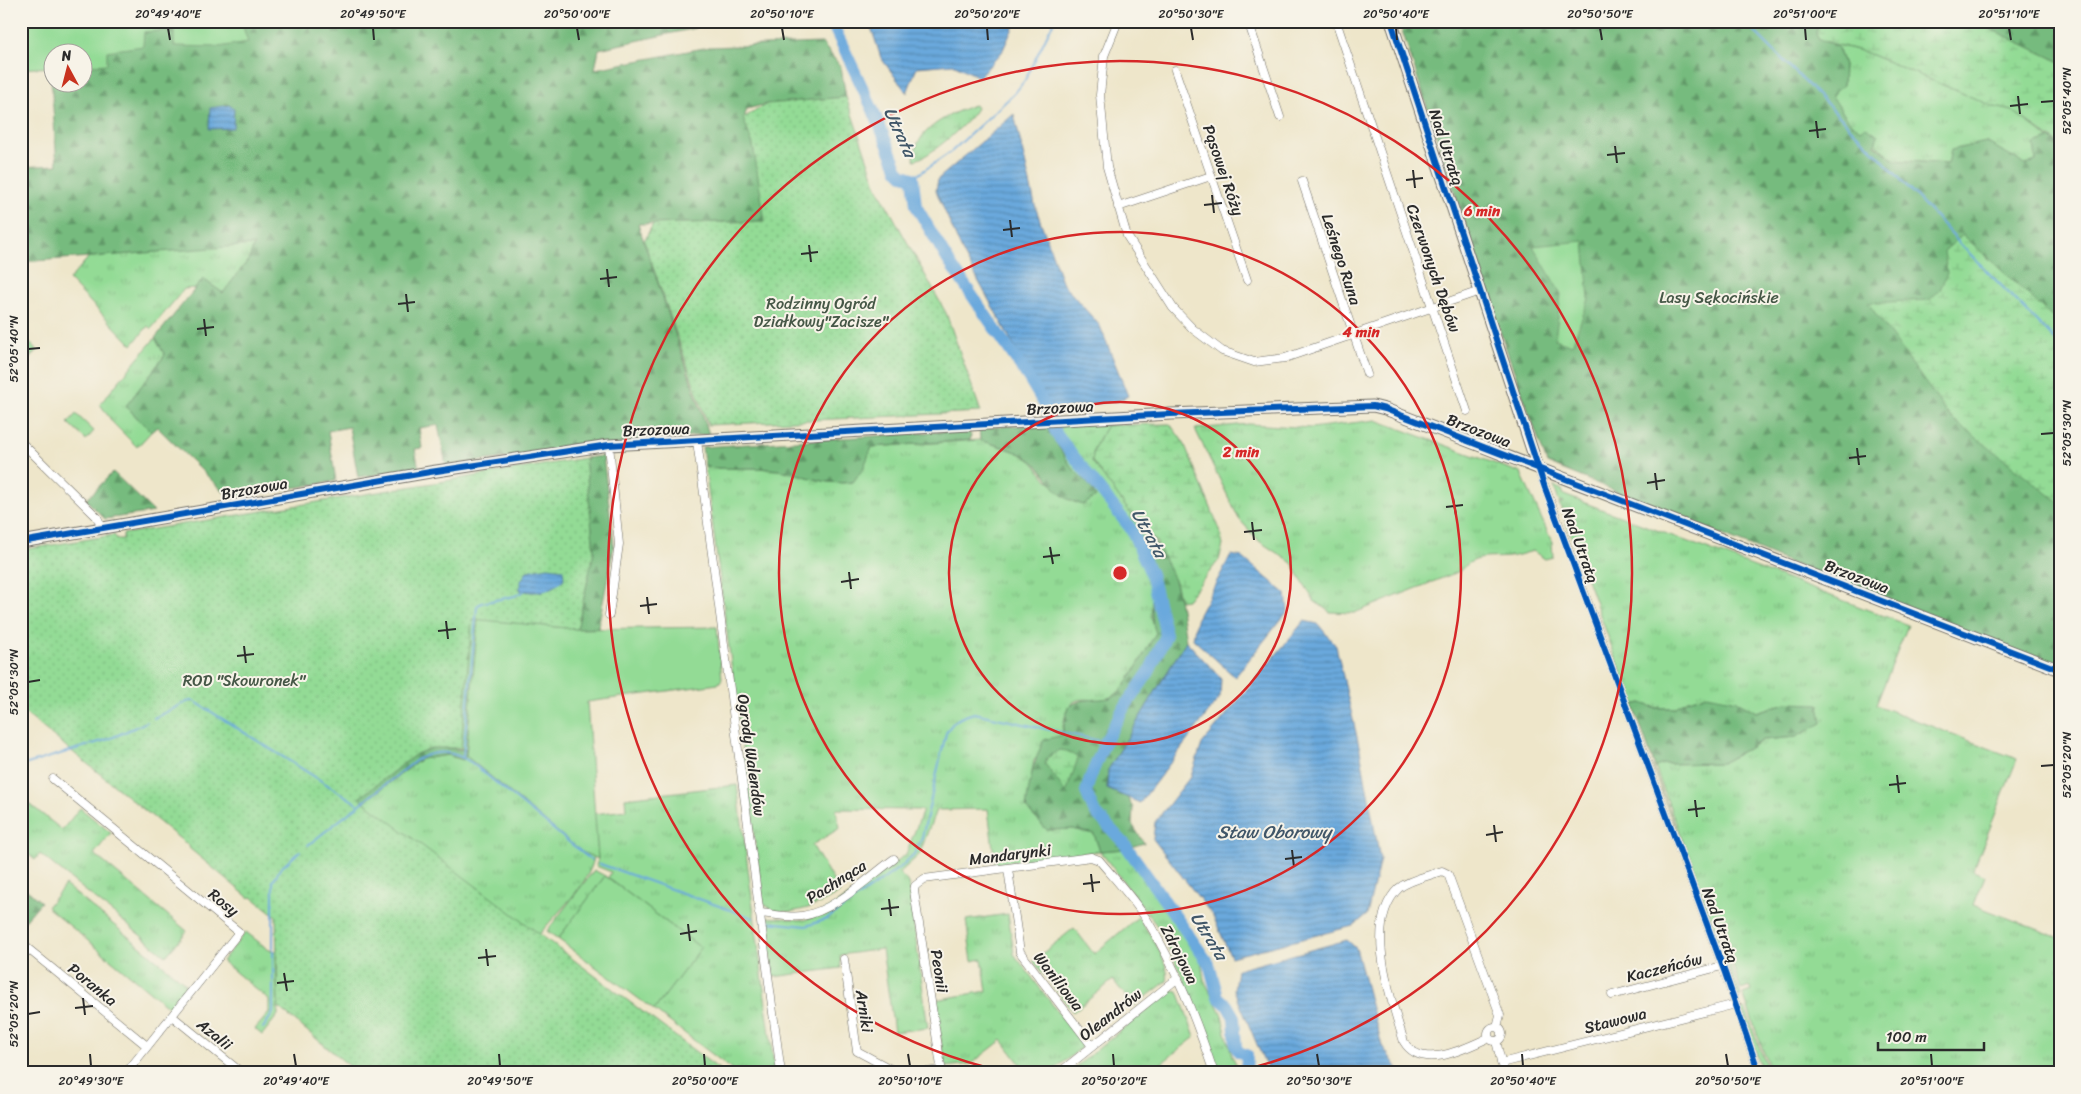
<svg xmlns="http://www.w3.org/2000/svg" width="2081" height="1094" viewBox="0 0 2081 1094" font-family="Sriracha,sans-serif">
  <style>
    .grass { fill: url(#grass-tufts); stroke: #5f8360 }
    .forest { fill: url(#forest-firs); stroke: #507354; fill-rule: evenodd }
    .wetland { fill: url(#wetland-marsh); stroke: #5f8360 }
    .park { fill: #93db95; stroke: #5f8360 }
    .garden { fill: url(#garden-dots); stroke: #5f8360 }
    .water { fill: url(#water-rules); stroke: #4a6a84 }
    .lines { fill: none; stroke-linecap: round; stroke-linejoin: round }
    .stream { stroke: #6aa9dd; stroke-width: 2 }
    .river { stroke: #6aa9dd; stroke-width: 12 }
    .street-casing { stroke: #6f6c63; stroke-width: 9 }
    .secondary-casing { stroke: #6f6c63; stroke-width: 13 }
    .street { stroke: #fff; stroke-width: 8 }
    .secondary { stroke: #fff; stroke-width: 11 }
    .cycleway-casing { stroke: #f7f3e8; stroke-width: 9 }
    .cycleway { stroke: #0057b8; stroke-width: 6 }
    .ticks { fill: none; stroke: #2b2b2b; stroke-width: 2 }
    .ring { fill: none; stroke: #d62828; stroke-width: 2.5 }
    .labels { text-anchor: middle; stroke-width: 4; stroke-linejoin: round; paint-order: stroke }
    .street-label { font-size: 16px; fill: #2b2b2b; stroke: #f7f3e8 }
    .park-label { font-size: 16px; fill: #455746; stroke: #f7f3e8 }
    .water-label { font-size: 18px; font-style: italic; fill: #415769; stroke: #f7f3e8 }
    .centre { fill: #d62828; stroke: #f7f3e8; stroke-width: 2.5 }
    .ring-label { font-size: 15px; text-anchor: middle; font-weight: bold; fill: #d62828; stroke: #f7f3e8; stroke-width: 4; stroke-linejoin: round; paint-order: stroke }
    .neatline { fill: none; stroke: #2b2b2b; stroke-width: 2 }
    .ticks-label { font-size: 12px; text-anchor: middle; fill: #2b2b2b }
  </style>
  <defs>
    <pattern id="grass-tufts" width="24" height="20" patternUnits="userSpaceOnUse" patternTransform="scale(1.25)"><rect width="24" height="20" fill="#93db95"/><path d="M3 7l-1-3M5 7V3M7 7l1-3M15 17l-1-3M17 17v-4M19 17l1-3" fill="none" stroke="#7fbc81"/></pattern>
    <pattern id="forest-firs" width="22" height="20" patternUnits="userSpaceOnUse" patternTransform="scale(1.25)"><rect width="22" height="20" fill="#76bb7e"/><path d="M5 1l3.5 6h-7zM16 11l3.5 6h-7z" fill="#619867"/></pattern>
    <pattern id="wetland-marsh" width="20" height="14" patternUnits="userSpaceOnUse" patternTransform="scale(1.25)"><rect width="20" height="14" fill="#93db95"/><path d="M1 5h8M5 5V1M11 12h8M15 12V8" fill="none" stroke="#7fbc81"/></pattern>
    <pattern id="garden-dots" width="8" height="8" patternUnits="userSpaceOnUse" patternTransform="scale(1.25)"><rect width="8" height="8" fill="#93db95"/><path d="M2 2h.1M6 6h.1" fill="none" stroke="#7fbc81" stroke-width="1.8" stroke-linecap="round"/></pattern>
    <pattern id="water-rules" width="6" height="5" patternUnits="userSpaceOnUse" patternTransform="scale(1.25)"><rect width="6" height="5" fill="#6aa9dd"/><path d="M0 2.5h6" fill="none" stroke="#578ab3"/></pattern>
  </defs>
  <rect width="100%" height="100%" fill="#f7f3e8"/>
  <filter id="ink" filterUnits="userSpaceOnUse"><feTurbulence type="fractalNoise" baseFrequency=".02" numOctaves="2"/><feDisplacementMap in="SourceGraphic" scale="10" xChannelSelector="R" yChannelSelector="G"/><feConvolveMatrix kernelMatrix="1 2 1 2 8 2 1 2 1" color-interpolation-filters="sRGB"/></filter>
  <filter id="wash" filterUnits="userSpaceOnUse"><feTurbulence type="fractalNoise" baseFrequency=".0096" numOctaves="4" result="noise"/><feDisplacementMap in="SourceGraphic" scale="20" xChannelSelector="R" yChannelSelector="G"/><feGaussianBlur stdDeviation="1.12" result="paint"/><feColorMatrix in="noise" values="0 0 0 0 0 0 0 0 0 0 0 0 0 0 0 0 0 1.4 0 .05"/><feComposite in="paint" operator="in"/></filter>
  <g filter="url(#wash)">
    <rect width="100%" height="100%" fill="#eee6ca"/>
    <!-- grass -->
    <g class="grass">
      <path d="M1837 45 1865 52 1995 107 2013 111 2050 139 2035 144 2036 161 2024 166 2015 158 1949 164 1894 160 1847 119 1831 96 1843 85 1844 65Z"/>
      <path d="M255 244 249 259 223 293 203 279 196 288 184 289 151 329 148 326 132 345 69 280 89 257Z"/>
      <path d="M21 334 37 350 21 367Z"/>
      <path d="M155 338 165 355 126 406 151 432 137 447 113 423 100 404Z"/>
      <path d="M1376 420 1521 473 1552 542 1553 557 1545 559 1533 551C1525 553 1517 556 1509 557 1489 559 1475 554 1460 571L1354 613 1330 612 1314 601 1292 563 1259 541 1239 519 1195 429 1249 424 1311 428Z"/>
      <path d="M1046 424 1107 425 1094 448 1092 461 1143 530 1130 538 1144 559 1152 600 1151 617 1156 633C1147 647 1130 683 1119 692 1092 714 1068 675 1062 735L1034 760 1026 808 1047 830 1073 829 1094 834 1100 851 1124 849 1136 866 1145 874 1201 960 1204 980 1221 1013 1232 1056 1241 1073H1219L1187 986 1158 927 1100 851 995 864 988 809 936 810 919 855 899 873 908 882 928 1028 894 1032 882 949 840 955 841 968 773 977 765 917 805 920 821 913 859 890 906 854 923 810 836 809 840 828 812 845 840 892C821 905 784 922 763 903L705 467C730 470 753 466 778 470 807 474 822 486 853 482L872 447 980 440 1020 453 1033 462 1047 480 1095 498 1091 487 1072 468 1048 430Z"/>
      <path d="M1554 486 1562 490 1564 495 1908 625 1876 705 2017 759 1973 871 1985 876 1974 905 2060 938V1073H1771L1743 994 1751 991 1749 986 1741 989 1725 943 1713 923 1655 767 1664 764 1722 763 1763 740 1796 737 1786 703 1756 712 1737 701 1688 700 1674 708H1656L1641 703 1633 705 1565 519 1568 518 1566 513 1563 514 1559 503H1563V501L1559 502Z"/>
      <path d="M472 619H478L466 750 461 748Z"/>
      <path d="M448 755 463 760 466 756 582 851 594 857C590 884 555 914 539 935L364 802 421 759Z"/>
      <path d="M1652 765 1712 926 1724 948 1741 996 1737 997 1728 967 1726 968Z"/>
      <path d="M737 785 775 1073H737L654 1010 701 948 608 878 611 872 596 866 598 859 594 814 626 810 625 798Z"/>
      <path d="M21 797 62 830 80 808 111 833 94 854 187 931 166 956 40 854 35 860 28 854 21 862Z"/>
      <path d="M594 870 605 876 558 939 547 931Z"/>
      <path d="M65 885 185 983 186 991 171 1009 47 907Z"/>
      <path d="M1008 914 1014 954 1081 1042V1048L1050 1073H1027L1002 1040 971 1064 945 1067 935 1000 987 991 982 959 972 961 966 920Z"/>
      <path d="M1138 917C1148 931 1171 964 1167 981L1134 1006 1113 980 1073 1012 1033 961 1074 928 1094 954Z"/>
      <path d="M246 932 269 950 276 951 278 1015 262 1035 255 1029 269 1013V1000L222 961Z"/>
      <path d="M1171 990 1178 991 1195 1037 1149 1073H1068Z"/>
      <path d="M1745 1009 1748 1016 1769 1073H1763L1741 1010Z"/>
    </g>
    <!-- forest -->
    <g class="forest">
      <path d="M21 21H693L696 28 599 49 595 69 709 47 822 43 841 67 846 97 767 104 747 109 744 118 753 145 766 221 638 224 709 434 446 465 438 425 419 428 422 448 415 449 419 469 358 477 349 427 328 431 336 481 230 498 157 427 151 432 126 406 165 355 155 338 203 279 223 293 249 259 254 245 21 262V167L57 165 50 65ZM52 52H82V82H52Z"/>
      <path d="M1399 21H1818L1816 34 1819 40 1837 45 1844 65 1843 85 1832 96 1847 119 1860 130 1865 126 1878 135 1875 145 1894 160 1948 164 1951 150 1986 142 2015 158 2024 165 2036 161 2034 144 2050 139 2060 145V669L1925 618 1547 463 1502 337Z"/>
      <path d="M1974 21H2060V62Z"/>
      <path d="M1046 424 1048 430 1072 468 1091 487 1096 497 1083 505C1050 496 1054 478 1031 460 1016 449 997 446 980 440L979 428Z"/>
      <path d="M967 430 971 435 970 440 872 447 863 469 853 482C822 486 807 474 778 470 753 466 730 470 705 467L702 447Z"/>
      <path d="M603 456 614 546 598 628 577 629 594 551 585 458Z"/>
      <path d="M113 472 154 512 105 519 86 500Z"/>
      <path d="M1143 530C1175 558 1180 602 1186 641L1108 770 1107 789 1127 797 1133 808 1132 824 1144 843 1124 849 1100 851 1094 834 1073 829 1047 830 1026 808C1029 784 1033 762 1044 740L1062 735 1068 707C1082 697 1093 701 1109 698 1124 696 1147 647 1156 633 1151 620 1152 615 1152 601 1152 577 1143 557 1129 538Z"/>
      <path d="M1707 695 1737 701 1756 712 1786 703 1819 704 1822 723 1796 737 1763 740 1722 763 1664 764 1655 767 1633 705 1641 703 1656 708H1674L1688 700Z"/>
      <path d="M435 747 466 750V756L463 760 448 755 421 759 364 802 359 798 416 754Z"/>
      <path d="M21 885 41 902 21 925Z"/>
    </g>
    <!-- wetland -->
    <g class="wetland">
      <path d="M1818 21H1974L2060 62V145L2013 111 1995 107 1865 52 1819 40 1816 34Z"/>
      <path d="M971 106 975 105 977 108C972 120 927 160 914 160 914 130 948 115 971 106Z"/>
      <path d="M1963 235 2060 324V503L1950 417 1868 303 1929 300 1940 290 1947 273 1944 251Z"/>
      <path d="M1170 424 1184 443 1220 530 1223 545 1219 560 1187 600 1180 601 1175 582 1156 541 1143 530 1092 461 1094 448 1107 425Z"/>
      <path d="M1059 750 1067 751 1078 758 1067 791H1065L1045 764 1047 758Z"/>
    </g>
    <!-- park -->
    <g class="park">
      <path d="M21 21H241L248 42 219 47 174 46V30L144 32 143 46 107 51V64L83 66 82 52H52V67L21 69Z"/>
      <path d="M1584 241 1589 299 1572 345 1555 339 1561 294 1533 246Z"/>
      <path d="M76 414 94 431 86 440 68 423Z"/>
      <path d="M478 619 577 629 717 627 722 679 718 684 587 702 598 859 582 852 466 756Z"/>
      <path d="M605 876 701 948 654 1010 558 939Z"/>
    </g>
    <!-- garden -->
    <g class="garden">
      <path d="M846 97 877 187 946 313 981 412 708 425 644 241 653 224 765 221 753 145 743 118 767 104Z"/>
      <path d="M585 458 594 551 577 629 472 619 461 748H431L416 754 359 798 724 1073H358L278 1007 276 916 252 897 249 898 189 848 190 847 21 710V550L114 535 117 539H123V534Z"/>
    </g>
    <!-- water -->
    <g class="water">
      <path d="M869 21H1016L1002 52 979 77 953 64 917 67 907 93 881 58Z"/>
      <path d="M229 105 234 109 233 128 209 129 210 108Z"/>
      <path d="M1014 114 1036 209 1063 284 1100 326 1128 396 1118 401 1054 409 1046 404 963 253 936 191 938 179Z"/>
      <path d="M1231 555 1242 557 1286 594 1288 611 1235 677 1193 639 1196 620Z"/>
      <path d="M548 567 563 569 564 579C550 591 538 595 520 590V583L527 571Z"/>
      <path d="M1304 621 1318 624 1336 646 1360 750 1380 859 1367 915 1353 926 1231 957 1213 916 1153 839 1155 822 1191 776 1202 744Z"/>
      <path d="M1186 641 1221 678 1220 697 1140 803 1107 789 1108 770Z"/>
      <path d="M1347 940 1356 948 1382 1046 1401 1073H1269L1234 990 1237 970Z"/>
    </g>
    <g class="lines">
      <!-- stream -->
      <g class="stream">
        <path d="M1744 21 1879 156 1964 248 2060 345"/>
        <path d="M913 178 952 151 1015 93 1025 80 1054 21"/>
        <path d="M154 718 189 701H194L358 804"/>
        <path d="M463 757 477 606 481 603 515 596 524 591"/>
        <path d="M21 766 109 739 147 722"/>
        <path d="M308 845 418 759C438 749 453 751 472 763L591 860"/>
        <path d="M600 864 753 918"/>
        <path d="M767 922 806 926 827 919 902 866 914 854 922 838 946 733C953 720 960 717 974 713L1105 742"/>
        <path d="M263 1028 273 1013V881L280 869 300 851"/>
        <path d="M225 1073 228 1069"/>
      </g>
      <!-- river -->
      <path class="river" d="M831 21 873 110 898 170 903 175 913 178 916 206 947 259 1028 377 1044 404 1057 435 1131 529 1151 574 1166 635 1149 672 1122 711 1105 742 1090 778 1086 792 1094 811 1124 843 1209 964 1218 997 1227 1005 1234 1017 1236 1047 1239 1052 1247 1055 1246 1073"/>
    </g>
  </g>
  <g filter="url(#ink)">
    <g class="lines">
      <!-- street casing -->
      <g class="street-casing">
        <g id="street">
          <path d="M1118 21 1104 56 1100 95 1107 167 1127 236 1173 308 1193 329 1222 351 1254 362 1285 358 1480 291"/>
          <path d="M1248 21 1280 117"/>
          <path d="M1336 21 1467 411"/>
          <path d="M1175 70 1247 280"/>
          <path d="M1302 181 1367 374"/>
          <path d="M1118 207 1211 176"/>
          <path d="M697 441 781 1073"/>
          <path d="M21 442 97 517 102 528"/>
          <path d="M609 445 619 544 609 615"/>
          <path d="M1538 468 1725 973 1759 1073"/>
          <path d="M53 779 239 932 126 1073"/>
          <path d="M1008 869 1020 952 1092 1046"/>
          <path d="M759 913C773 914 788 918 802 916 833 912 869 877 894 859"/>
          <path d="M21 943 147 1046"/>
          <path d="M844 959 857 1051 898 1073"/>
          <path d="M1612 995 1722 966"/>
          <path d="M172 1016 242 1073"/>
          <circle cx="1495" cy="1034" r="7"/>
          <path d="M1488 1038C1464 1049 1422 1071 1404 1042 1392 1001 1362 923 1399 888 1410 879 1429 876 1442 871L1448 874 1500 1015 1497 1027"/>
          <path d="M1496 1041 1504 1073"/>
          <path d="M1501 1063 1736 1004"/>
          <path d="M917 1073 941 1070"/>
          <path d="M942 1073 914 891 915 886 924 879 1091 857 1099 860C1115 879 1133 898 1147 920 1176 967 1196 1020 1214 1073"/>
          <path d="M1059 1073 1178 978"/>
        </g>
      </g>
      <!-- secondary casing -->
      <g class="secondary-casing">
        <g id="secondary">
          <path d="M1391 21 1538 468"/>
          <path d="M21 542 430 472 609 445 1171 414 1373 406 1385 409 2060 670"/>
        </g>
      </g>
      <!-- street -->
      <use href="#street" class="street"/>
      <!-- secondary -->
      <use href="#secondary" class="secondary"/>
      <!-- cycleway casing -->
      <g class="cycleway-casing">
        <g id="cycleway">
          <path d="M1391 21 1545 488 1725 973 1759 1073"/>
          <path d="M21 542 430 472 609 445 1171 414 1373 406 1385 409 2060 670"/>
        </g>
      </g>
      <!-- cycleway -->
      <use href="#cycleway" class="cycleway"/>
    </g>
  </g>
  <!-- ticks -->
  <path class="ticks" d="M168 28 170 40M373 28 374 40M577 28 579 40M782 28 784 40M987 28 988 40M1191 28 1193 40M1396 28 1397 40M1600 28 1602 40M1805 28 1806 40M2009 28 2011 40M2018 96 2020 114M2041 102 2054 101M2010 106 2028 104M1816 121 1818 138M1809 131 1826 129M1615 146 1617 163M1607 155 1625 153M1413 170 1415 188M1406 180 1423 178M1212 195 1214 213M1204 205 1222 203M1010 220 1012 237M1003 230 1020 228M809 245 811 262M801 254 818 252M607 269 609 287M600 279 617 277M406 294 408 312M398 304 415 302M204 319 206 336M197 329 214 327M28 349 40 348M2041 434 2054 433M1857 448 1859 465M1849 458 1866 456M1655 473 1657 490M1647 483 1665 480M1453 498 1456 515M1446 507 1463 505M1252 522 1254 540M1244 532 1262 530M1050 547 1053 564M1043 557 1060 555M849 572 851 589M841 582 859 579M647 597 649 614M640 606 657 604M446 621 448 639M438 631 456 629M244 646 246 663M237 656 254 654M28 682 40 680M2041 766 2054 765M1897 775 1899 793M1889 785 1906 783M1695 800 1697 817M1688 810 1705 808M1494 825 1496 842M1486 835 1503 832M1292 850 1294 867M1285 859 1302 857M1091 874 1093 892M1083 884 1100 882M889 899 891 916M881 909 899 907M688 924 690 941M680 934 697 931M486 949 488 966M478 958 496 956M284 973 287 991M277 983 294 981M83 998 85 1015M75 1008 93 1006M28 1014 40 1012M90 1054 91 1066M294 1054 296 1066M499 1054 500 1066M704 1054 705 1066M908 1054 910 1066M1113 1054 1114 1066M1317 1054 1319 1066M1522 1054 1523 1066M1726 1054 1728 1066M1931 1054 1932 1066"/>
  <!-- distance rings -->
  <g class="ring">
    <circle cx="1120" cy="573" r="171"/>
    <circle cx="1120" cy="573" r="341"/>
    <path d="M1005 1072A512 512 0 1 1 1235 1072"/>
  </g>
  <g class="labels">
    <!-- street labels -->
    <g class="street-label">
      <text transform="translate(1447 147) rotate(72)" y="6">Nad Utratą</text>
      <text transform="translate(1224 170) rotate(71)" y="6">Pąsowej Róży</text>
      <text transform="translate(1342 259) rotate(72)" y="6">Leśnego Runa</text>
      <text transform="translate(1434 268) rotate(71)" y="6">Czerwonych Dębów</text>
      <text transform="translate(1060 407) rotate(-3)" y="6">Brzozowa</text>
      <text transform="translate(656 429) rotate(-2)" y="6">Brzozowa</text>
      <text transform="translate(1479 430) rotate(21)" y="6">Brzozowa</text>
      <text transform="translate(254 488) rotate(-10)" y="6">Brzozowa</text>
      <text transform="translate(1581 545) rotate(70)" y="6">Nad Utratą</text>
      <text transform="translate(1857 576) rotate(21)" y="6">Brzozowa</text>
      <text transform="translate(752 755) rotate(82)" y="6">Ogrody Walendów</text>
      <text transform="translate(1010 854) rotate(-7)" y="6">Mandarynki</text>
      <text transform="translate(836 881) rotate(-32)" y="6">Pachnąca</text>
      <text transform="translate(224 902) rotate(39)" y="6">Rosy</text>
      <text transform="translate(1721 925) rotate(70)" y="6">Nad Utratą</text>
      <text transform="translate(1180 954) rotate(63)" y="6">Zdrojowa</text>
      <text transform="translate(1664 967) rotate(-14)" y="6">Kaczeńców</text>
      <text transform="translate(940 971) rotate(81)" y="6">Peonii</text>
      <text transform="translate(1059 981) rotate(52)" y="6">Waniliowa</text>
      <text transform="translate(93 984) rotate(39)" y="6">Poranka</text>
      <text transform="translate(865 1011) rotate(81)" y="6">Arniki</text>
      <text transform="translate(1110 1014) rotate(-38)" y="6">Oleandrów</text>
      <text transform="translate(1615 1020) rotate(-14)" y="6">Stawowa</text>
      <text transform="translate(215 1034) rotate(39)" y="6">Azalii</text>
    </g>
    <!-- park labels -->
    <g class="park-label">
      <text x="1719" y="303">Lasy Sękocińskie</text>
      <text x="821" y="309">Rodzinny Ogród<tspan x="821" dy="18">Działkowy"Zacisze"</tspan></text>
      <text x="244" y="686">ROD "Skowronek"</text>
    </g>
    <!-- water labels -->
    <g class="water-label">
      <text transform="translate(900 132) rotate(65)" y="6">Utrata</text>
      <text transform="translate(1149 533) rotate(61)" y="6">Utrata</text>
      <text x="1274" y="838">Staw Oborowy</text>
      <text transform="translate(1209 936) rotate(58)" y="6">Utrata</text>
    </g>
  </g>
  <circle cx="1120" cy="573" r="8" class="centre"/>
  <g class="ring-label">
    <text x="1482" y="216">6 min</text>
    <text x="1361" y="337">4 min</text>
    <text x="1241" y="457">2 min</text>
  </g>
  <!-- margin -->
  <rect width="2081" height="1094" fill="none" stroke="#f7f3e8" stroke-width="55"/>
  <!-- north arrow -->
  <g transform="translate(68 68) rotate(353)"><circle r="24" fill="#f7f3e8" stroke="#a5a39c"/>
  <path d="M0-4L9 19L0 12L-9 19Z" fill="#c8321e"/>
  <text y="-8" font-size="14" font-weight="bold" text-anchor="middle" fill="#2b2b2b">N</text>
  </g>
  <!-- scale -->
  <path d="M1878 1042v8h106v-8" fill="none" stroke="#2b2b2b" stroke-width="2.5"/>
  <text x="1886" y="1042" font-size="15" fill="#2b2b2b" stroke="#f7f3e8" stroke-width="4" paint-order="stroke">100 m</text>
  <rect x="28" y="28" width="2026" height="1038" class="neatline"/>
  <g class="ticks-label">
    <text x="168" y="18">20°49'40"E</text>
    <text x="373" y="18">20°49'50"E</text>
    <text x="577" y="18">20°50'00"E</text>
    <text x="782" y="18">20°50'10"E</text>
    <text x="987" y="18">20°50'20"E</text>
    <text x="1191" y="18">20°50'30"E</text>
    <text x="1396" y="18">20°50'40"E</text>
    <text x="1600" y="18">20°50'50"E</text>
    <text x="1805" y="18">20°51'00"E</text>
    <text x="2009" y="18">20°51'10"E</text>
    <text transform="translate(2067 101) rotate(-90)" y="4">52°05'40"N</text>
    <text transform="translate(14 349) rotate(-90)" y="4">52°05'40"N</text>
    <text transform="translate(2067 433) rotate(-90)" y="4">52°05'30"N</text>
    <text transform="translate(14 682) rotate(-90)" y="4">52°05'30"N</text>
    <text transform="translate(2067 765) rotate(-90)" y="4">52°05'20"N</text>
    <text transform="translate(14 1014) rotate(-90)" y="4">52°05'20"N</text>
    <text x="91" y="1085">20°49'30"E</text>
    <text x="296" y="1085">20°49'40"E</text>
    <text x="500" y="1085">20°49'50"E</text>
    <text x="705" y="1085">20°50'00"E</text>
    <text x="910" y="1085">20°50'10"E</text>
    <text x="1114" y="1085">20°50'20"E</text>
    <text x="1319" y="1085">20°50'30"E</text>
    <text x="1523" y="1085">20°50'40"E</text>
    <text x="1728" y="1085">20°50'50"E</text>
    <text x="1932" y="1085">20°51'00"E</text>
  </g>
</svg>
